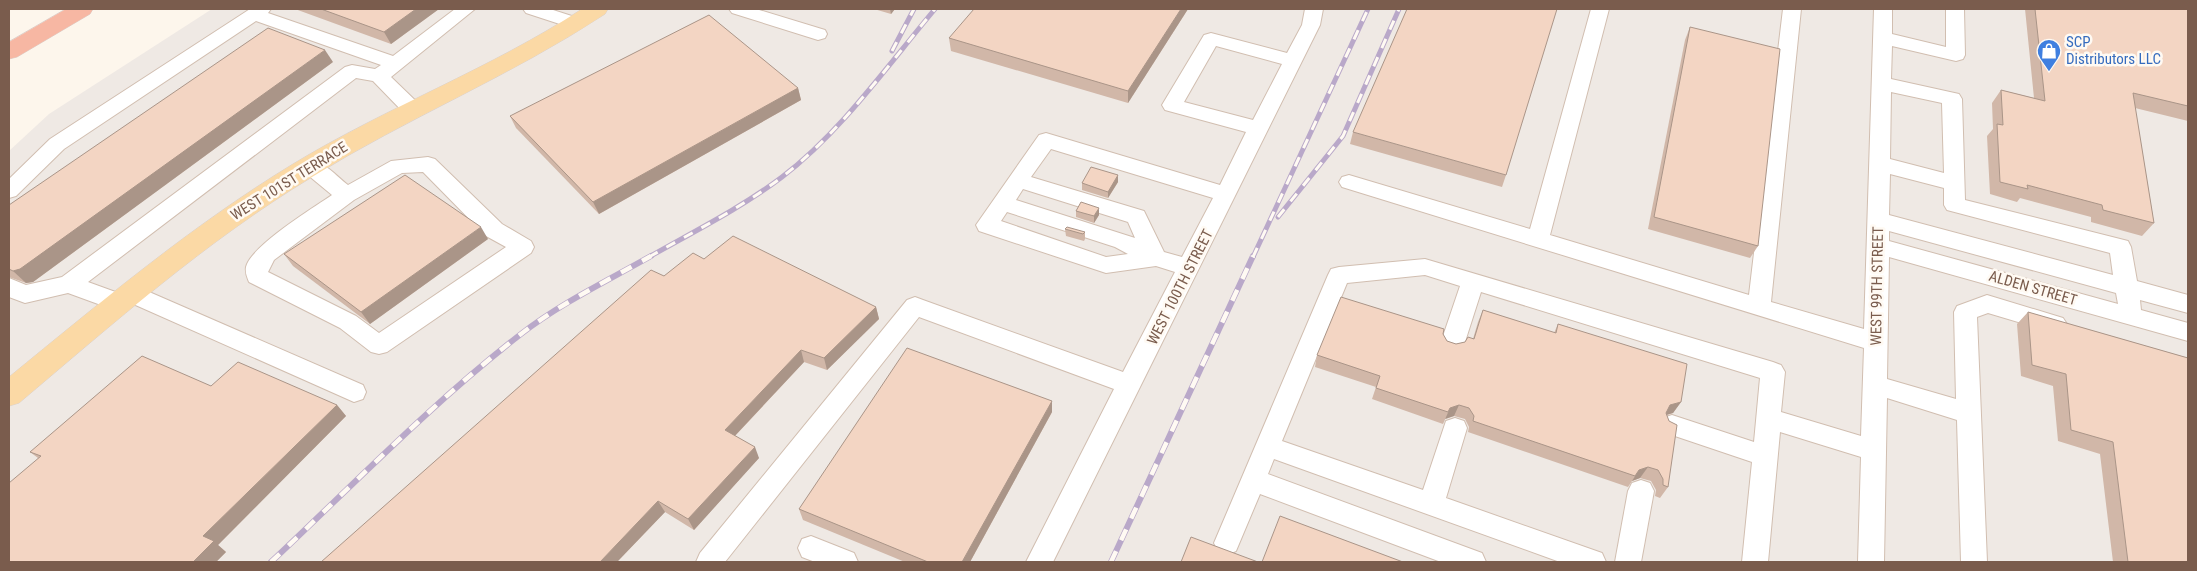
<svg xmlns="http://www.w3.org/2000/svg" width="2197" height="571" viewBox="0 0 2197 571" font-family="'Roboto Condensed',sans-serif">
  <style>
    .industrial { fill: #efe9e4 }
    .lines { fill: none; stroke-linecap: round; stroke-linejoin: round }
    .minor-casing { stroke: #d1beb0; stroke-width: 2 }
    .major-casing { stroke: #dad1cd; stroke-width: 1 }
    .highway-casing { stroke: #dad1cd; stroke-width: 1 }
    .minor { fill: #fff; fill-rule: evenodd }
    .major { fill: #fbd9a5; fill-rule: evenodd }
    .highway { fill: #f7b7a3; fill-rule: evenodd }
    .rail-far1-casing { stroke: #b9a8c9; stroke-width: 5 }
    .rail-casing { stroke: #b9a8c9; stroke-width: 6 }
    .rail-far1 { stroke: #fffaf3; stroke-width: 3; stroke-dasharray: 10; stroke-linecap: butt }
    .rail { stroke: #fffaf3; stroke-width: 4.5; stroke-dasharray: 12; stroke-linecap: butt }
    .wall { fill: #d1b7a8 }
    .shaded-wall { fill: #aa9588 }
    .building { fill: #f3d5c3; stroke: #aa9588 }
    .labels { text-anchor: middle; stroke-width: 5; stroke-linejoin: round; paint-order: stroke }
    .shop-label { font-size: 15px; fill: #366cbe; stroke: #fffaf3; text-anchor: start }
    .street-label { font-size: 15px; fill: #7a5c4d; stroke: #fffaf3 }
  </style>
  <rect width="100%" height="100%" fill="#fdf6ec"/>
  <!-- industrial -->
  <path class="industrial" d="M212 9H2188V562H9V151L49 114Z"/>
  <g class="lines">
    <!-- minor casing -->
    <g class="minor-casing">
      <g id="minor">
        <path d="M250 9H271L268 13 393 56 455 9H475L391 77 420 105 423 110 420 115 413 117 406 115 373 81 356 78 88 282 121 294 124 288 132 285 140 288 363 385 366 392 363 399 354 402 131 303 128 309 120 312 68 293 25 303 9 297V278L26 285 62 277 345 67 352 65 375 69 381 65 256 21 64 149 16 196 9 198V179L50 139Z"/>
        <path d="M523 9H550L581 19 584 23 581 27 575 29 526 13Z"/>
        <path d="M729 9H756L825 30 827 34 825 38 818 40 732 13Z"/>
        <path d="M1305 9H1323L1320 25 1053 562H1026L1114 389 919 317 725 562H696L700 553 907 300 915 297 923 300 1123 372 1175 272 1156 266 1106 273 979 231 976 225 1039 135 1046 133 1220 185 1246 132 1165 110 1162 105 1204 35 1211 33 1287 53 1302 25ZM1216 46 1282 64 1253 120 1184 102ZM1051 149 1213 198 1182 257 1164 252 1144 211 1031 177ZM1023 189 1128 222 1135 238 1016 200ZM1007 212 1115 247 1128 254 1106 257 1001 221Z"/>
        <path d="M1591 9H1609L1550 235 1749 295 1783 9H1801L1771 302 1864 329 1874 9H1892V34L1946 47V9H1964L1965 55 1963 59 1956 61 1892 46 1891 79 1959 94 1962 99 1965 200 2128 241 2131 247 2137 281 2188 295V313L2140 300 2141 310 2188 323V341L1889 257 1887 379 1956 399 1954 312 1957 306 1987 295 2063 318 2067 324 2063 330 2055 333 1988 313 1977 317 1987 562H1961L1957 420 1887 398 1884 562H1858L1861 457 1780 432 1768 562H1742L1752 462 1663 432 1660 425 1663 418 1672 415 1754 442 1760 378 1481 292 1464 345 1460 352 1452 354 1444 352 1440 345 1460 286 1425 275 1347 283 1282 441 1423 490 1446 421 1455 418 1464 421 1467 428 1446 498 1602 553 1606 562H1560L1274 459 1268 474 1482 553 1486 562H1441L1260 494 1236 551 1227 555 1218 551 1214 543 1328 275 1331 269 1339 267 1425 259 1773 362 1781 365 1785 372 1781 412 1861 436 1864 348 1342 187 1339 182 1342 177 1349 175 1530 229ZM1891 92 1942 103 1944 173 1890 159ZM1890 174 1944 188V205L1947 210 2110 253 2113 275 1889 215ZM1889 231 2116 293 2118 304 1889 241Z"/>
        <path d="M428 157 435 159 502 224 531 241 534 247 531 253 387 352 379 354 371 352 340 328 249 282C247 277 245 273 246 267 251 246 313 208 332 195L303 171 300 166 303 161C320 156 335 175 348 185L391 161ZM423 172 486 236 506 247 379 333 356 316 268 272 274 260 354 200 402 173Z"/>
        <path d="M1641 480 1650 483 1654 491 1641 562H1615L1628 491 1632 483Z"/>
        <path d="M811 536 854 553 858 562H815L802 557 798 548 802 539Z"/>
      </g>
    </g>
    <!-- major casing -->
    <g class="major-casing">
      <path id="major" d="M582 9H608L605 14C511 76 407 118 312 177 206 241 114 323 19 403L9 406V377C101 302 191 226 293 164 387 107 490 69 582 9Z"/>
    </g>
    <!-- highway casing -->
    <g class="highway-casing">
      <path id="highway" d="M66 9H93L90 14 17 57 9 59V42Z"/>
    </g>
    <!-- minor -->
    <use href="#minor" class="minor"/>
    <!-- major -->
    <use href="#major" class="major"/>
    <!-- highway -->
    <use href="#highway" class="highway"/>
    <!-- rail-far1 casing -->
    <g class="rail-far1-casing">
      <g id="rail-far1">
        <path d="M892 51 914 9"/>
        <path d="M1278 217 1343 136 1399 9"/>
        <path d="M649 257C693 232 741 208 782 177 841 132 888 65 935 9"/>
        <path d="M1253 257 1368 9"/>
      </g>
    </g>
    <!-- rail casing -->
    <g class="rail-casing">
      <g id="rail">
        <path d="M271 562C353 485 432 403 521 334 561 303 607 281 651 256"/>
        <path d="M1111 562 1253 256"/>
      </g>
    </g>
    <!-- rail-far1 -->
    <use href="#rail-far1" class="rail-far1"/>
    <!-- rail -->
    <use href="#rail" class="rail"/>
  </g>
  <!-- wall -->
  <g class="wall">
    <path d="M295 9H439L391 44Z"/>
    <path d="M874 9H895L891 14Z"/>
    <path d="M1188 9 1128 103 951 51 949 38Z"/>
    <path d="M2025 9H2188V121L2135 108 2154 223 2142 236 2091 222V217L2020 198 2017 202 1990 194 1987 136 1993 129 1992 103 2001 90 2034 98Z"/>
    <path d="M1690 27 1758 246 1750 258 1648 229 1685 40Z"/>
    <path d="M333 62 33 282 26 283 9 277V205Z"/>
    <path d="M798 88 801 100 599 214 516 128 510 116Z"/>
    <path d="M1353 132 1506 175 1502 187 1350 144Z"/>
    <path d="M1118 175V182L1108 198 1082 190V183Z"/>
    <path d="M1076 211 1099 215 1094 223 1076 217Z"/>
    <path d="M1065 229 1085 232V239L1084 241 1066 236Z"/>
    <path d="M488 239 370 324 293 266 284 254Z"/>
    <path d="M704 259 876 307 879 319 827 370 804 362 735 436 759 458 694 530 665 512 617 562H321Z"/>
    <path d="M1483 310 1554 333 1558 324 1681 402 1673 413 1667 415 1668 487 1660 498 1655 496 1656 490 1651 481 1640 478 1632 481 1628 487 1468 432 1469 427 1465 419 1454 416 1445 419 1443 424 1372 399 1376 387 1315 367 1317 355 1443 334 1447 341 1456 344 1465 342 1473 339 1478 322Z"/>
    <path d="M2028 312 2188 358V562H2113L2100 454 2058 441 2053 386 2021 376 2017 324Z"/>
    <path d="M211 386 337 405 346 416 218 545 226 552 216 562H9L38 458 30 452Z"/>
    <path d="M1052 401V412L970 562H905L803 520 799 509Z"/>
  </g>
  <!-- shaded-wall -->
  <g class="shaded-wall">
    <path d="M416 9H439L391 44 384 32Z"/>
    <path d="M890 9H895L891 14Z"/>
    <path d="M1181 9H1188L1128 103V91Z"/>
    <path d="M325 50 333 62 33 282 26 283 13 271Z"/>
    <path d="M798 88 801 100 599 214 593 202Z"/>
    <path d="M1118 175V182L1108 198V192Z"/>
    <path d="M1099 208V215L1094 223V216Z"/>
    <path d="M481 227 488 239 370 324 361 312Z"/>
    <path d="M876 307 879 319 827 370 824 358Z"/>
    <path d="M801 350 804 362 730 441 725 430Z"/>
    <path d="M1052 401V412L970 562H962Z"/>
    <path d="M1681 402 1673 413 1662 416 1670 405Z"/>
    <path d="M337 405 346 416 218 545 226 552 216 562H193L203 536Z"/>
    <path d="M1459 405 1454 416 1445 419 1443 424 1450 408Z"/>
    <path d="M755 447 759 458 694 530 688 519Z"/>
    <path d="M1648 467 1640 478 1632 481 1639 470Z"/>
    <path d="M658 501 665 512 617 562H600Z"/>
  </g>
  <!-- building -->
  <g class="building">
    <path d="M321 9H416L384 32Z"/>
    <path d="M974 9H1181L1128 91 949 38Z"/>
    <path d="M1407 9H1557L1506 175 1353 132Z"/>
    <path d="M2035 9H2188V106L2133 93 2154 223 2103 210 2102 205 2027 185 2028 189 2000 182 1997 124 2003 125 2001 90 2045 101Z"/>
    <path d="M709 15 798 88 593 202 510 116Z"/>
    <path d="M1690 27 1780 49 1758 246 1654 217Z"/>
    <path d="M268 28 325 50 20 269 13 271 9 269V205Z"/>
    <path d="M1091 167 1118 175 1108 192 1082 183Z"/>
    <path d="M405 175 481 227 361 312 284 254Z"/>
    <path d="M1081 202 1099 208 1094 216 1076 211Z"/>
    <path d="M1067 227 1085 232 1083 234 1065 229Z"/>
    <path d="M733 236 876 307 824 358 801 350 725 430 755 447 688 519 658 501 600 562H321L651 270 664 276 693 253 704 259Z"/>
    <path d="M1341 297 1444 329 1443 334 1447 341 1456 344 1465 342 1468 337 1474 339 1483 310 1556 333 1558 324 1687 364 1681 402 1670 405 1666 413 1669 421 1677 425 1668 487 1663 485V479L1658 470 1648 467 1639 470 1635 476 1473 421 1474 416 1469 408 1459 405 1450 408 1448 412 1376 388 1380 376 1317 355Z"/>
    <path d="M2028 312 2188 358V562H2128L2113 442 2071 430 2066 374 2032 365Z"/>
    <path d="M907 348 1052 401 962 562H928L799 509Z"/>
    <path d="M142 356 211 386 238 362 337 405 203 536 214 541 193 562H9V483L41 456 30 452Z"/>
    <path d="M1280 516 1403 562H1262Z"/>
    <path d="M1191 537 1258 562H1181Z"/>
  </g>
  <!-- icons -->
  <defs>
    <g id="shop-pin" transform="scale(1.25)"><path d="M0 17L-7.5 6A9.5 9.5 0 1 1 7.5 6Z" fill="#3f7fe0" stroke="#fffaf3"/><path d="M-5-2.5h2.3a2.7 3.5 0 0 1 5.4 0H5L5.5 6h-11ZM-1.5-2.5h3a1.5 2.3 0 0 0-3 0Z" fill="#fff"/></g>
  </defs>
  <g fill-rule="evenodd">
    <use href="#shop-pin" x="2049" y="51"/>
  </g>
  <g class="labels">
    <!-- shop labels -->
    <g class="shop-label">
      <text x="2066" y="47">SCP<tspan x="2066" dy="17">Distributors LLC</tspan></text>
    </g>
    <!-- street labels -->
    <g class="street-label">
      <text transform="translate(289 181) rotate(-32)" y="5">WEST 101ST TERRACE</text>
      <text transform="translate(1877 286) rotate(-89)" y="5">WEST 99TH STREET</text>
      <text transform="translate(1180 287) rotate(-63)" y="5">WEST 100TH STREET</text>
      <text transform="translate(2033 288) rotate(16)" y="5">ALDEN STREET</text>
    </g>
  </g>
  <!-- border -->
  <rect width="2197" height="571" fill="none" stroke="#7a5c4d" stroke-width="20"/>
</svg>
